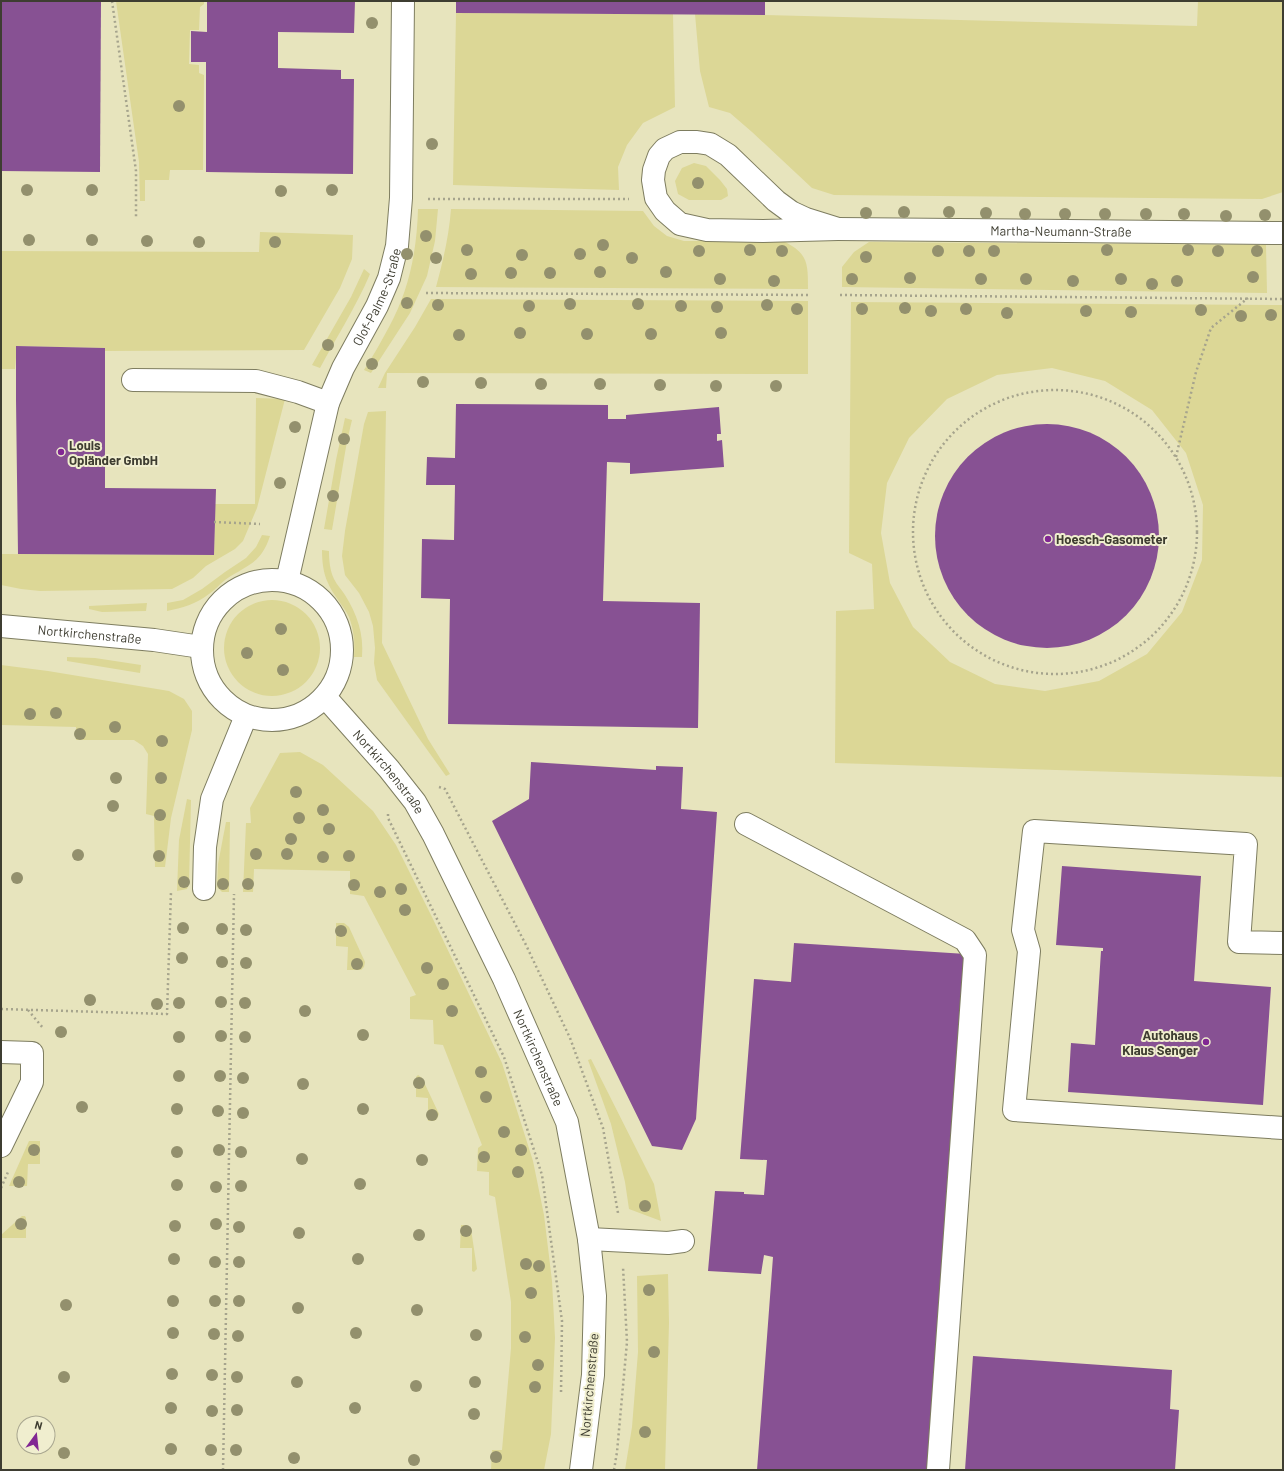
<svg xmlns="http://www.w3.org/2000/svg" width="1284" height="1471" viewBox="0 0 1284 1471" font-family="Barlow,sans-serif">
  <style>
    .built { fill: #e7e4bd; fill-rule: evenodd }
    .green { fill: #dcd796; fill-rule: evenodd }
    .building { fill: #875193 }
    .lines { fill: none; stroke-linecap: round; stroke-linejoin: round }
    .minor-casing { stroke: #7e7d60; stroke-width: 24 }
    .major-casing { stroke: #7e7d60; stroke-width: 24 }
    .path { stroke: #a6a48d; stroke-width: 2.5; stroke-dasharray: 2 3; stroke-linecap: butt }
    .minor { stroke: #fff; stroke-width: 22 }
    .major { stroke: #fff; stroke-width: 22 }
    .tree { fill: #93906d }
    .poi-dot { fill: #812793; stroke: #f0eecf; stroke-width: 1.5 }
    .labels { text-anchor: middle; stroke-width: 4; stroke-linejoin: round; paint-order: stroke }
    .street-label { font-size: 13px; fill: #3e3d31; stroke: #f0eecf }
    .poi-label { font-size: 13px; font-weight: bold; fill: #3e3d31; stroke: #f0eecf; text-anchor: start }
  </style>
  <rect width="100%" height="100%" fill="#f0eecf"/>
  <!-- built -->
  <path class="built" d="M1 1H1283V1470H1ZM24 1423H48V1447H24Z"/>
  <!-- green -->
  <g class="green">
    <path d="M116 1H204V4L200 7 199 30H190L189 64 199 65V73L204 75 203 170H170L169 180H145V201H140L139 162Z"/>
    <path d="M1198 1H1283V192L1262 199 834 195 812 188 752 132 730 113 709 107 700 71 695 14 765 15 1197 26Z"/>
    <path d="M456 13 673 14 675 107 643 123 627 145 618 167 619 190 453 185Z"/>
    <path d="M694 163 706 166 720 180 727 189 728 196 721 200H689L678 194 675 181 682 168Z"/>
    <path d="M418 209H438L435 241 427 276 410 313 371 373 364 370C373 356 381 342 389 327 409 291 417 250 418 209Z"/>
    <path d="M451 209 643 211 654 226 667 236 684 241H783C808 253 808 263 808 289L436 287C443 261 449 236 451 209Z"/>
    <path d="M260 232 353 235 352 259 340 288 304 350 105 351V348L17 346 15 369H1V251L259 252Z"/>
    <path d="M869 242 1266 245 1267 293 842 287V267L854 252Z"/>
    <path d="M364 269 370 274C356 307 337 336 320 368L312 365 351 297Z"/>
    <path d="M431 299 808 301V374L387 373 386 388H378L385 373 415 327Z"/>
    <path d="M851 302 1283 305V777L835 763 836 611 874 609 872 564 849 553ZM1052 368 1105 381 1152 410 1186 453 1203 505 1202 560 1182 612 1147 654 1099 681 1045 691 995 684 950 662 913 627 890 583 881 533 887 483 909 438 947 399 997 375Z"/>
    <path d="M256 398 285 399 257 508 243 541 235 549 206 566 193 578 172 589 40 591 21 589 1 585V554L214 555 215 504H255Z"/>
    <path d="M386 411 382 643 428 739 450 774 446 776 377 680 374 663 375 648 373 626 369 612 359 593 345 575 342 556 345 531 364 424 368 412Z"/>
    <path d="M345 418 352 420 347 441 332 530 324 529 336 460Z"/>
    <path d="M262 535 270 536C261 564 247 565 225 580 220 584 215 590 209 594 196 604 182 608 167 611V603L183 600 202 589 225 572 246 558 256 547Z"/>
    <path d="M322 550 329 551C329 560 330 571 334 579 337 585 341 589 345 595 357 614 364 634 362 657H354C355 643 354 630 349 617 343 605 333 595 328 583 323 573 322 560 322 550Z"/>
    <circle cx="272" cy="648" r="48"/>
    <path d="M147 603 146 611 102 612 89 609V606Z"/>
    <path d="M67 657 95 658 141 665 140 673 67 661Z"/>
    <path d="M1 665 48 671 169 691 184 699 192 711V730L171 818 165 867H155L154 816 146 814 148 754 143 746 134 740H76V727L1 725Z"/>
    <path d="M300 752 323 765 373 811 396 845 432 917 502 1063 533 1161 544 1215 552 1281 555 1338 551 1434 544 1470H491L492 1450H502L511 1348V1302L495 1197 489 1195V1172L477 1171 478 1148 482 1145 443 1045 434 1044 433 1020 410 1019V997L416 995 364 896 350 894V871L254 869 253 892H243L246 823H251L250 808 280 753Z"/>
    <path d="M187 799 191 800 189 884 187 889 177 891 179 840Z"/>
    <path d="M226 822H230L229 892H222L217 887 218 864Z"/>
    <path d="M336 923H344L349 927 365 962 364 967 361 970H347L348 947 336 946Z"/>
    <path d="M591 1059 654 1184 661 1221 629 1209 625 1182 611 1124 588 1060Z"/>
    <path d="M418 1075 422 1078 439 1114 437 1119 434 1121H428V1098L416 1097V1077Z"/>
    <path d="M29 1141H40V1164H28L27 1186H9Z"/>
    <path d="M22 1216H25L26 1218V1238H2L1 1261V1235Z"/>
    <path d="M461 1225H467L471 1229 477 1269 474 1272 472 1271V1248H460Z"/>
    <path d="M668 1274 669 1323 665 1470H625L632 1427 638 1352 637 1276Z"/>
  </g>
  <!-- building -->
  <g class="building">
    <path d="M1 1H101L100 172 1 171Z"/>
    <path d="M207 1H355L354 33 278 32V68L341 70V79H354L353 174 206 172V62H191V31L207 32Z"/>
    <path d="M456 1H765V15L456 13Z"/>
    <path d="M16 346 105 348V488L216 489 214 555 18 554 16 400Z"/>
    <path d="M456 404 608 405V419H626V415L719 407 721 434H717V441L722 440 724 467 630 474V463L607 462 603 601 700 603 698 728 448 724 450 599 421 598 422 539 454 540 455 485H426L427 457 455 458Z"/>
    <circle cx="1047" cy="536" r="112"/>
    <path d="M531 762 656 770V766L683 767 681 809 717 812 696 1119 682 1150 652 1146 492 821 529 799Z"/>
    <path d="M1062 866 1201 876 1194 981 1271 987 1263 1105 1068 1092 1071 1043 1095 1045 1101 951H1103V948L1056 945Z"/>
    <path d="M794 943 966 954 930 1470H757L773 1257 764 1255 761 1274 708 1271 715 1191 744 1192V1194L764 1195 767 1160 740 1159 754 979 791 982Z"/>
    <path d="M973 1356 1172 1370 1170 1409 1179 1410 1175 1470H965Z"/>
  </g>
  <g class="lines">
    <!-- minor casing -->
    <g class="minor-casing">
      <g id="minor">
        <path d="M680 142H697L710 144 728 155 776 201 791 212 806 219 838 229 763 231 707 230 680 224 665 211 656 198 653 180 654 170 659 156 665 149Z"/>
        <path id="s1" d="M838 229 1283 233"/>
        <path d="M133 380 256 381 298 392 328 403"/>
        <path id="s2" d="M287 581 328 403 343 368 377 306 389 278 397 246 401 198 403 1"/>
        <path d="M746 824 965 940 975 955 938 1470"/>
        <path d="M204 889 205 847 212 799 246 716"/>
        <path d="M1283 943 1239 942 1246 844 1034 831 1023 930 1029 951 1014 1110 1283 1128"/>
        <path d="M1 1052 32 1053V1082L1 1146"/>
        <path d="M589 1239 668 1243 683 1241"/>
      </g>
    </g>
    <!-- major casing -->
    <g class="major-casing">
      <g id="major">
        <circle cx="272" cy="650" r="70"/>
        <path id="s3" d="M1 626 154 640 201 647"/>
        <path id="s4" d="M326 698 389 769 415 802 433 834 504 979 567 1122 589 1239 595 1296 593 1375 581 1470"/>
      </g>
    </g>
    <!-- path -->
    <g class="path">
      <path d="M112 1 136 171V217"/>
      <path d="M428 199H629"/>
      <path d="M426 293 809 295"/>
      <path d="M840 295 1283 299"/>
      <circle cx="1055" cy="532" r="142"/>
      <path d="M1176 457 1196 372 1211 328 1248 298"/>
      <path d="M214 522 260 524"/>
      <path d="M439 787 445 789 526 945 570 1038 603 1128 618 1213"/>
      <path d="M388 814V818L504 1057 542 1175 562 1321 561 1394"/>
      <path d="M1 1009 167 1014 171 892"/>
      <path d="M28 1010 43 1028"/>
      <path d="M1 1188 8 1172"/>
      <path d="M223 1470 234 894"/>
      <path d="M614 1470 617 1452 627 1342 623 1267"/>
    </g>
    <!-- minor -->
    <use href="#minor" class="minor"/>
    <!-- major -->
    <use href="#major" class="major"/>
  </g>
  <!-- trees -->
  <g class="tree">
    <circle cx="372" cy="23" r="6"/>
    <circle cx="179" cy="106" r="6"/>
    <circle cx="432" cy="144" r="6"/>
    <circle cx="698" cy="183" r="6"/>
    <circle cx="27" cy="190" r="6"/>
    <circle cx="92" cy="190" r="6"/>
    <circle cx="332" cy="190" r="6"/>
    <circle cx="281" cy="191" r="6"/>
    <circle cx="904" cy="212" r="6"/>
    <circle cx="949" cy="212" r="6"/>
    <circle cx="866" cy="213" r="6"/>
    <circle cx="986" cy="213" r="6"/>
    <circle cx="1025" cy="214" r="6"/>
    <circle cx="1065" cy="214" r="6"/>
    <circle cx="1105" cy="214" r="6"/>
    <circle cx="1146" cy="214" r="6"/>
    <circle cx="1184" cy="214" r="6"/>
    <circle cx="1265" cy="215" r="6"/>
    <circle cx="1226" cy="216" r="6"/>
    <circle cx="426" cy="236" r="6"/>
    <circle cx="29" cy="240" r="6"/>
    <circle cx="92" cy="240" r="6"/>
    <circle cx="147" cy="241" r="6"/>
    <circle cx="199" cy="242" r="6"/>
    <circle cx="275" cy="242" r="6"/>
    <circle cx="603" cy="245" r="6"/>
    <circle cx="467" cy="250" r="6"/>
    <circle cx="750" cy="250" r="6"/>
    <circle cx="1107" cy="250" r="6"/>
    <circle cx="1188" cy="250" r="6"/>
    <circle cx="699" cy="251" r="6"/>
    <circle cx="782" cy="251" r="6"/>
    <circle cx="938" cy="251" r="6"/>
    <circle cx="969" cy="251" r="6"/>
    <circle cx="994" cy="251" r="6"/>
    <circle cx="1218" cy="251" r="6"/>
    <circle cx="1257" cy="251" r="6"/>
    <circle cx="407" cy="254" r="6"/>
    <circle cx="580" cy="254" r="6"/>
    <circle cx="522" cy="255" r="6"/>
    <circle cx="866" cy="257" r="6"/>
    <circle cx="436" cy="258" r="6"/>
    <circle cx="632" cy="258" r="6"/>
    <circle cx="600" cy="272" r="6"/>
    <circle cx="666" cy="272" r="6"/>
    <circle cx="511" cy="273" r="6"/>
    <circle cx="550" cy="273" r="6"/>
    <circle cx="471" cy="274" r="6"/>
    <circle cx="1253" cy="277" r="6"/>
    <circle cx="910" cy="278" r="6"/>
    <circle cx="720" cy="279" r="6"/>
    <circle cx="852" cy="279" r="6"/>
    <circle cx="981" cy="279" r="6"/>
    <circle cx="1026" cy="279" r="6"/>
    <circle cx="1121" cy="279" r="6"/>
    <circle cx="774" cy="281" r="6"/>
    <circle cx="1073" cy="281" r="6"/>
    <circle cx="1177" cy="281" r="6"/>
    <circle cx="1152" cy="284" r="6"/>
    <circle cx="407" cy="303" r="6"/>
    <circle cx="570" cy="304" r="6"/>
    <circle cx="638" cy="304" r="6"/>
    <circle cx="438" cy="305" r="6"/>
    <circle cx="767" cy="305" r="6"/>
    <circle cx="529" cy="306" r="6"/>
    <circle cx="681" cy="306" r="6"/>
    <circle cx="717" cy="307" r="6"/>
    <circle cx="905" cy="308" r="6"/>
    <circle cx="797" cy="309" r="6"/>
    <circle cx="862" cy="309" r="6"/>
    <circle cx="966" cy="309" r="6"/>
    <circle cx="1201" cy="310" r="6"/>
    <circle cx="931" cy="311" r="6"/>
    <circle cx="1086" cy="311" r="6"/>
    <circle cx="1131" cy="312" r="6"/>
    <circle cx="1007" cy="313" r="6"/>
    <circle cx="1271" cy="315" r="6"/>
    <circle cx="1241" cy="316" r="6"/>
    <circle cx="520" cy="333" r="6"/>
    <circle cx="721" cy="333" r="6"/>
    <circle cx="587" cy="334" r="6"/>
    <circle cx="651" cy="334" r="6"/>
    <circle cx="459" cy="335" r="6"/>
    <circle cx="328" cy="345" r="6"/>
    <circle cx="372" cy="364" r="6"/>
    <circle cx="423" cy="382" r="6"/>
    <circle cx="481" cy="383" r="6"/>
    <circle cx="541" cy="384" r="6"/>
    <circle cx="600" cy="384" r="6"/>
    <circle cx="660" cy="385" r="6"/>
    <circle cx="716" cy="386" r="6"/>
    <circle cx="776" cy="386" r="6"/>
    <circle cx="295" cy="427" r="6"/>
    <circle cx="344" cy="439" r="6"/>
    <circle cx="280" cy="483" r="6"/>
    <circle cx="333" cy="496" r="6"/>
    <circle cx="281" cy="629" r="6"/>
    <circle cx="247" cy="653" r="6"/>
    <circle cx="283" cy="670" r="6"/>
    <circle cx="56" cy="713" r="6"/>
    <circle cx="30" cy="714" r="6"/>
    <circle cx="115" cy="727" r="6"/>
    <circle cx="80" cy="734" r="6"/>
    <circle cx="162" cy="741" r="6"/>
    <circle cx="116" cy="778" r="6"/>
    <circle cx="161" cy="778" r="6"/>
    <circle cx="296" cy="792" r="6"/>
    <circle cx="113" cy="806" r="6"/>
    <circle cx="323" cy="810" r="6"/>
    <circle cx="160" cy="815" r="6"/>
    <circle cx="299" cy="818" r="6"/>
    <circle cx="329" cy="829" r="6"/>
    <circle cx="291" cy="839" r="6"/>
    <circle cx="256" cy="854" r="6"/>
    <circle cx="287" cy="854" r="6"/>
    <circle cx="78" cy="855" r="6"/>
    <circle cx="159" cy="856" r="6"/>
    <circle cx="349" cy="856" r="6"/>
    <circle cx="323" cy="857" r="6"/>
    <circle cx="17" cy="878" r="6"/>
    <circle cx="184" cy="882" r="6"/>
    <circle cx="223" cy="884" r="6"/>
    <circle cx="248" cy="884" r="6"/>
    <circle cx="354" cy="885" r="6"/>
    <circle cx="401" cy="889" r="6"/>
    <circle cx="380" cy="892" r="6"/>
    <circle cx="405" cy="910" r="6"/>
    <circle cx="183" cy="928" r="6"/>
    <circle cx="222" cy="929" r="6"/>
    <circle cx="246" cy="930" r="6"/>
    <circle cx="341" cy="931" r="6"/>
    <circle cx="182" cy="958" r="6"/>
    <circle cx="222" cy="962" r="6"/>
    <circle cx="246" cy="963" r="6"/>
    <circle cx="357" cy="964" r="6"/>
    <circle cx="427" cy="968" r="6"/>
    <circle cx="443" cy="984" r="6"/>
    <circle cx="90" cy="1000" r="6"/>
    <circle cx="221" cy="1002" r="6"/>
    <circle cx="179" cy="1003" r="6"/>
    <circle cx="245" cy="1003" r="6"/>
    <circle cx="157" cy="1004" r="6"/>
    <circle cx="305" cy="1011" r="6"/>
    <circle cx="452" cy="1011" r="6"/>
    <circle cx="61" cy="1032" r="6"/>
    <circle cx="363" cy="1035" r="6"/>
    <circle cx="221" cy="1036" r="6"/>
    <circle cx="179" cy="1037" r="6"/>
    <circle cx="245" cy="1037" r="6"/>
    <circle cx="481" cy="1072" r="6"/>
    <circle cx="179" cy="1076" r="6"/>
    <circle cx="220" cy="1076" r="6"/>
    <circle cx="243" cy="1078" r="6"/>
    <circle cx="419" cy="1083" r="6"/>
    <circle cx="303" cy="1084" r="6"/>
    <circle cx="486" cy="1097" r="6"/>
    <circle cx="82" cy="1107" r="6"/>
    <circle cx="177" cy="1109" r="6"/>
    <circle cx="363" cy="1109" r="6"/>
    <circle cx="218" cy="1111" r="6"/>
    <circle cx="243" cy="1113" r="6"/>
    <circle cx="432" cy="1115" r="6"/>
    <circle cx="504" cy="1132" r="6"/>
    <circle cx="34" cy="1150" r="6"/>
    <circle cx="219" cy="1150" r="6"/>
    <circle cx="521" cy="1150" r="6"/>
    <circle cx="177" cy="1152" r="6"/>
    <circle cx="241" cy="1152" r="6"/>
    <circle cx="484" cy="1157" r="6"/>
    <circle cx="302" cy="1159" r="6"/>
    <circle cx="422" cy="1160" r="6"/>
    <circle cx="518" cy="1172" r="6"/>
    <circle cx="19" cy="1182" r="6"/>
    <circle cx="360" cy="1184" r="6"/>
    <circle cx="177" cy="1185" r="6"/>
    <circle cx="241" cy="1186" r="6"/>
    <circle cx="216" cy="1187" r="6"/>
    <circle cx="645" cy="1206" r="6"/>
    <circle cx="21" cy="1224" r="6"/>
    <circle cx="216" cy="1224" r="6"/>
    <circle cx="175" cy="1226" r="6"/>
    <circle cx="239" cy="1227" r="6"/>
    <circle cx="466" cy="1231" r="6"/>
    <circle cx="299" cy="1233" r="6"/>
    <circle cx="419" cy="1235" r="6"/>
    <circle cx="174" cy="1259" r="6"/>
    <circle cx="358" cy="1259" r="6"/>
    <circle cx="215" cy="1262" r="6"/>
    <circle cx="239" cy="1262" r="6"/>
    <circle cx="526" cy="1264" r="6"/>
    <circle cx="539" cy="1266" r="6"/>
    <circle cx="649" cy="1290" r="6"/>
    <circle cx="531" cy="1293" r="6"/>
    <circle cx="173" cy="1301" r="6"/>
    <circle cx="215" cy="1301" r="6"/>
    <circle cx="239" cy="1301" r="6"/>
    <circle cx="66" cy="1305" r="6"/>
    <circle cx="298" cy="1308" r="6"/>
    <circle cx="417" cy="1310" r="6"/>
    <circle cx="173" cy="1333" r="6"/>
    <circle cx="356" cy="1333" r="6"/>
    <circle cx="214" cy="1334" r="6"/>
    <circle cx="476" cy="1335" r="6"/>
    <circle cx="238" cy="1336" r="6"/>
    <circle cx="525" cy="1337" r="6"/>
    <circle cx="654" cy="1352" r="6"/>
    <circle cx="538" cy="1365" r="6"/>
    <circle cx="172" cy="1374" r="6"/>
    <circle cx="212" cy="1375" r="6"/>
    <circle cx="64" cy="1377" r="6"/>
    <circle cx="237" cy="1377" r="6"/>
    <circle cx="297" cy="1382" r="6"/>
    <circle cx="475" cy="1382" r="6"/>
    <circle cx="416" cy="1386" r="6"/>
    <circle cx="535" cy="1387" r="6"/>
    <circle cx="171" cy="1408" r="6"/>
    <circle cx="355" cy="1408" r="6"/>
    <circle cx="237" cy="1410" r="6"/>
    <circle cx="212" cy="1411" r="6"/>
    <circle cx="474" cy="1414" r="6"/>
    <circle cx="645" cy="1432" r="6"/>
    <circle cx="171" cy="1449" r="6"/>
    <circle cx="211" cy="1450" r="6"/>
    <circle cx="236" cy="1450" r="6"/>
    <circle cx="64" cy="1453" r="6"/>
    <circle cx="496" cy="1457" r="6"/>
    <circle cx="294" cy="1458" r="6"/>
    <circle cx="414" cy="1460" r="6"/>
  </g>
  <!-- markers -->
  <g class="poi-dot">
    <circle cx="61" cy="452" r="4"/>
    <circle cx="1048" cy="539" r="4"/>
    <circle cx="1206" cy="1042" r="4"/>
  </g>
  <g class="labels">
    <!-- street labels -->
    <g class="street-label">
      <text dy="5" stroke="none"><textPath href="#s1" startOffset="223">Martha-Neumann-Straße</textPath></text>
      <text dy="5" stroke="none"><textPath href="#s2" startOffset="300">Olof-Palme-Straße</textPath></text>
      <text dy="5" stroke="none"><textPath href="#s3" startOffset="89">Nortkirchenstraße</textPath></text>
      <text dy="5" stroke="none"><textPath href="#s4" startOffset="97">Nortkirchenstraße</textPath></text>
      <text dy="5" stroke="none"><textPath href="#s4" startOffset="421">Nortkirchenstraße</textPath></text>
      <text transform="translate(589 1385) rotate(-85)" y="5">Nortkirchenstraße</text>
    </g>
    <!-- poi labels -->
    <g class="poi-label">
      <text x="69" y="450">Louis<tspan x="69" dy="15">Opländer GmbH</tspan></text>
      <text x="1056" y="544">Hoesch-Gasometer</text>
      <text x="1198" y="1040" text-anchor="end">Autohaus<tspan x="1198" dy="15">Klaus Senger</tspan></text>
    </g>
  </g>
  <!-- border -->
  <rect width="1284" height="1471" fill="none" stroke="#3e3d31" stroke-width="4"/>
  <!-- north arrow -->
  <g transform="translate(36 1435) rotate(15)"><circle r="19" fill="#f0eecf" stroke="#a9a790"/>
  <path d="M0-3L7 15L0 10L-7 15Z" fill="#812793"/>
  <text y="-6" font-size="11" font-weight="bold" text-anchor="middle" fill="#3e3d31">N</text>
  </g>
</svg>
